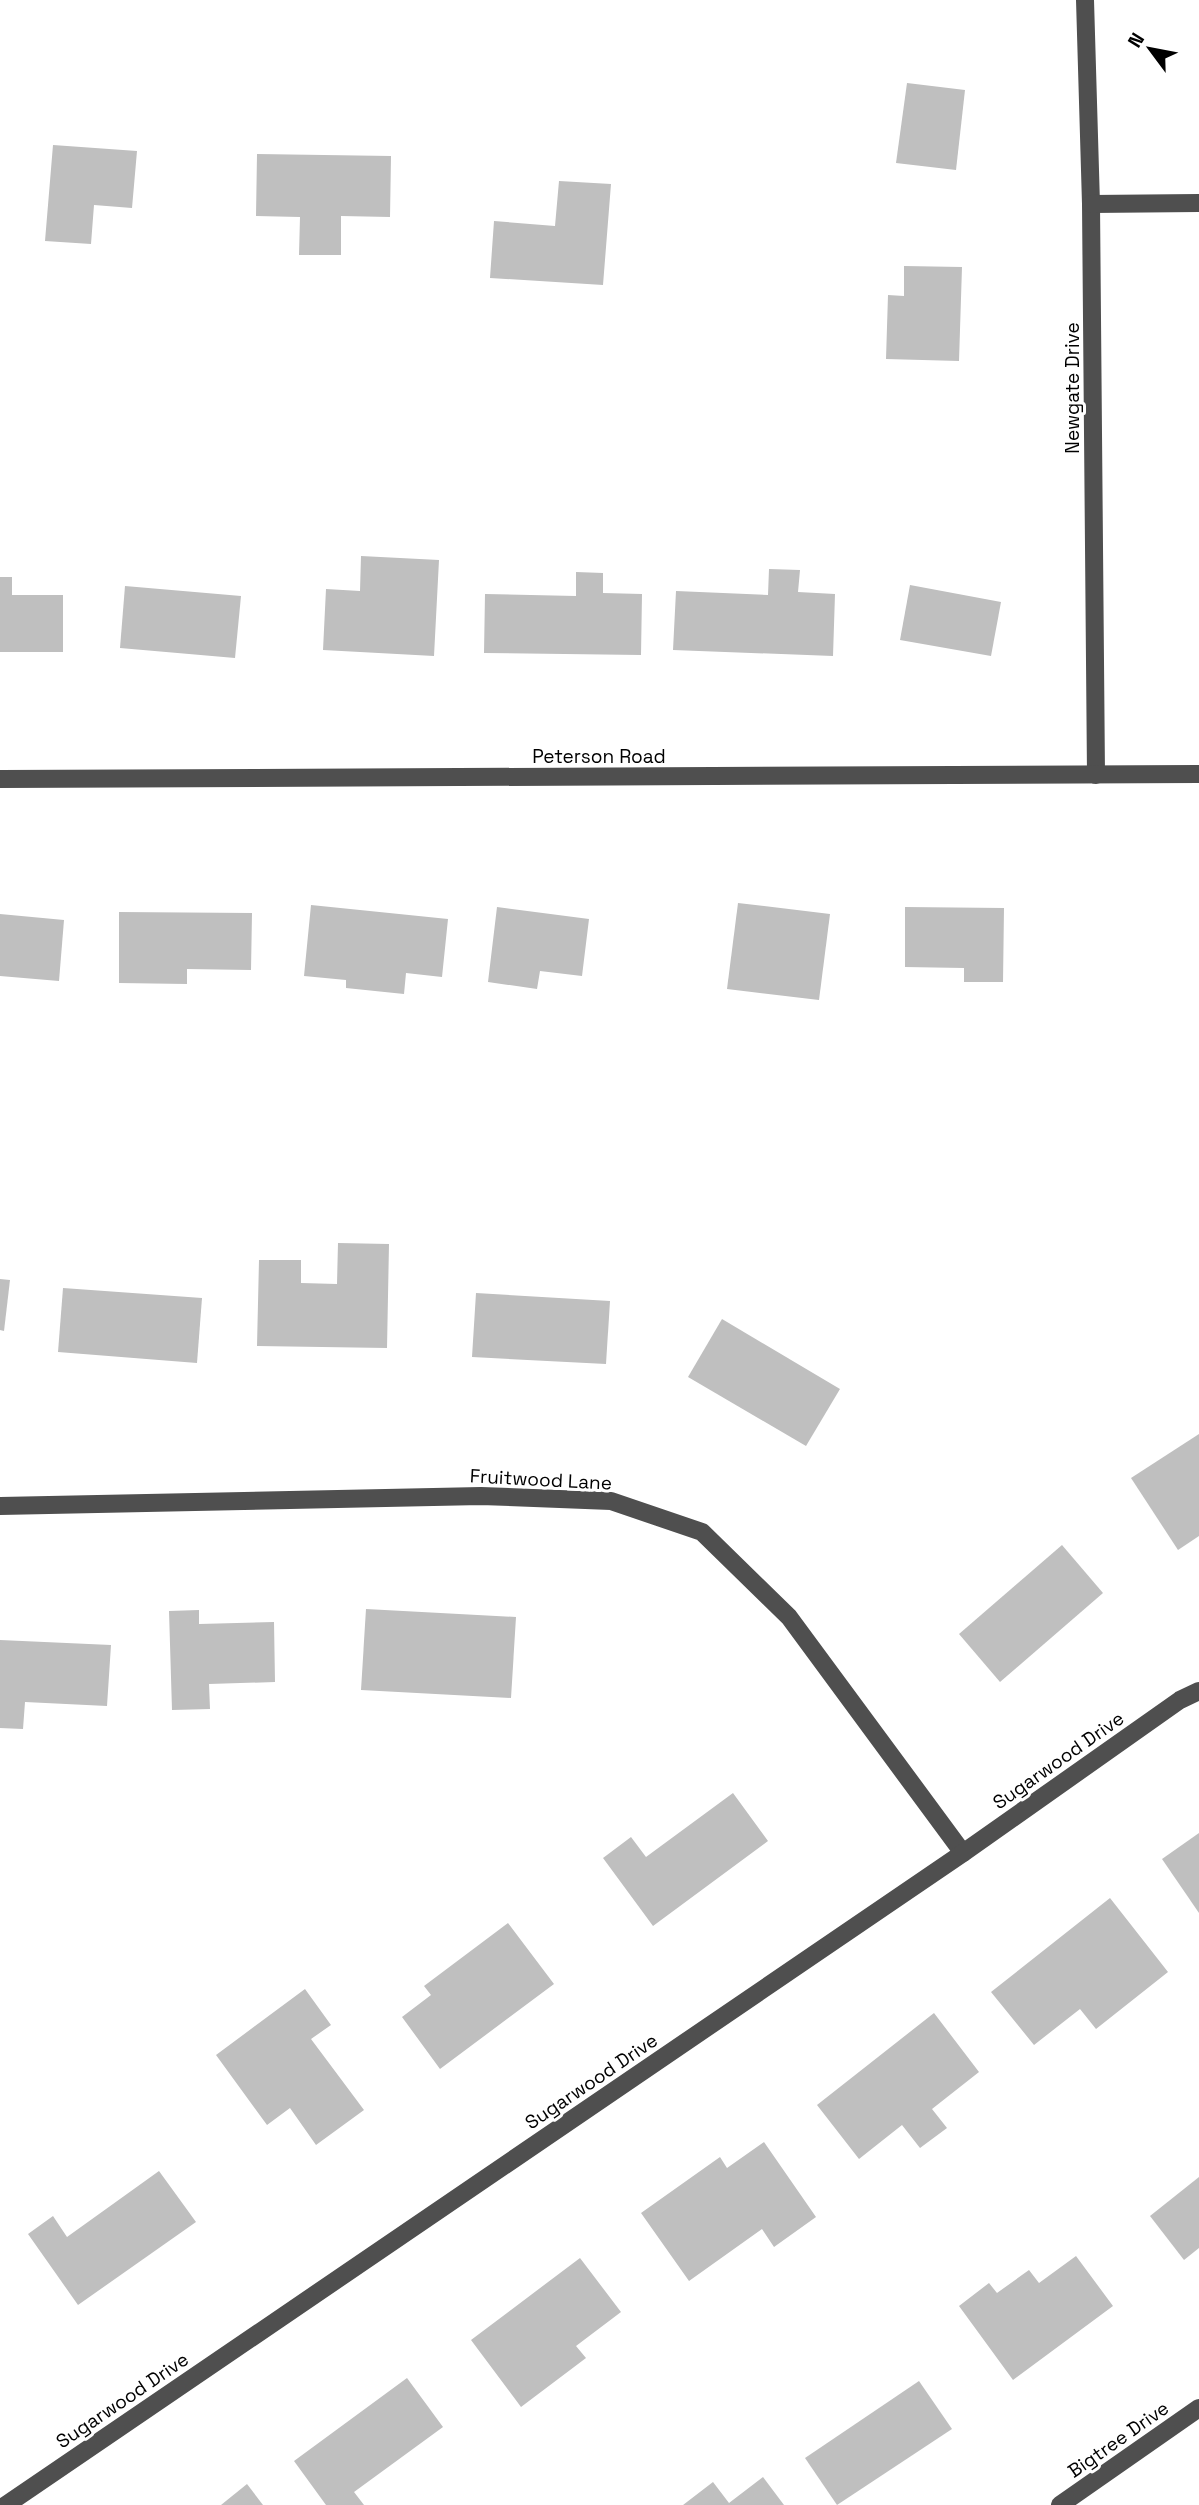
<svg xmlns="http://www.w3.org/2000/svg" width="1199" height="2505" viewBox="0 0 1199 2505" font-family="'Space Grotesk',sans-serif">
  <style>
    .building { fill: #bfbfbf }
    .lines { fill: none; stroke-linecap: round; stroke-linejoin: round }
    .minor { stroke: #4f4f4f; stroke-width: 18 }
    .labels { text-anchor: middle; stroke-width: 6; stroke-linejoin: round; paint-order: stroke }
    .street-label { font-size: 19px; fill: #000; stroke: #fff }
  </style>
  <rect width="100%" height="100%" fill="#fff"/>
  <!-- building -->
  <g class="building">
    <path d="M907 83 965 90 956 170 896 163Z"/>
    <path d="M53 145 137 151 132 208 94 205 91 244 45 241Z"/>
    <path d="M257 154 391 156 390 217 341 216V255H299L300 217 256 216Z"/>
    <path d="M559 181 611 184 603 285 490 278 494 221 555 226Z"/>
    <path d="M904 266 962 267 959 361 886 359 888 295 904 296Z"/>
    <path d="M361 556 439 560 434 656 323 650 326 589 360 591Z"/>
    <path d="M769 569 800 570 798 592 835 594 833 656 673 650 676 591 768 595Z"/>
    <path d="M576 572 603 573V593L642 594 641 655 484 653 485 594 576 596Z"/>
    <path d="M0 577H12V595H63V652H0Z"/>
    <path d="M910 585 1001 602 991 656 900 640Z"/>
    <path d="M125 586 241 596 235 658 120 648Z"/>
    <path d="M738 903 830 914 819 1000 727 989Z"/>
    <path d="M311 905 448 919 442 977 406 973 404 994 346 988V980L304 976Z"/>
    <path d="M497 907 589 919 582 976 540 971 537 989 488 982Z"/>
    <path d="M905 907 1004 908 1003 982H964V968L905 967Z"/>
    <path d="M119 912 252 913 251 970 187 969V984L119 983Z"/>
    <path d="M0 914 64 920 59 981 0 976Z"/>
    <path d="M338 1243 389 1244 387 1348 257 1346 259 1260H301V1283L337 1284Z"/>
    <path d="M0 1279 10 1280 4 1331 0 1330Z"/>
    <path d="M63 1288 202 1298 197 1363 58 1352Z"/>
    <path d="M476 1293 610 1301 606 1364 472 1357Z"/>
    <path d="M722 1319 840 1389 806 1446 688 1377Z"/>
    <path d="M1199 1434V1536L1178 1550 1131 1478Z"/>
    <path d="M1062 1545 1103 1593 1000 1682 959 1634Z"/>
    <path d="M366 1609 516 1617 511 1698 361 1690Z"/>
    <path d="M199 1610V1624L274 1622 275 1682 209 1684 210 1709 172 1710 169 1611Z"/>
    <path d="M0 1640 111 1645 107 1706 25 1702 23 1729 0 1728Z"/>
    <path d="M733 1793 768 1841 653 1926 603 1858 631 1837 646 1857Z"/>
    <path d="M1199 1833V1913L1162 1859Z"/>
    <path d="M1110 1898 1168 1972 1096 2029 1080 2009 1034 2045 991 1992Z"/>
    <path d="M508 1923 554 1984 440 2069 402 2017 431 1995 424 1986Z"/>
    <path d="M305 1989 331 2025 311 2039 364 2110 316 2145 290 2108 267 2125 216 2055Z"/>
    <path d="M934 2013 979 2072 932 2109 947 2128 920 2148 902 2125 859 2159 817 2105Z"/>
    <path d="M764 2142 816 2217 774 2247 762 2229 689 2281 641 2213 720 2157 727 2168Z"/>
    <path d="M159 2171 196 2222 78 2305 28 2234 53 2216 67 2237Z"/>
    <path d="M1199 2177V2248L1184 2260 1150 2216Z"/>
    <path d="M1076 2256 1113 2306 1013 2380 959 2306 989 2283 997 2293 1029 2270 1039 2283Z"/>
    <path d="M580 2258 621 2312 576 2346 586 2358 521 2407 471 2340Z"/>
    <path d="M407 2378 443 2427 354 2492 364 2505H326L294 2461Z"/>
    <path d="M919 2381 952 2429 837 2505 805 2458Z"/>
    <path d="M763 2477 784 2505H683L713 2482 729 2503Z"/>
    <path d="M247 2484 263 2505H221Z"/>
  </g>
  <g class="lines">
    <!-- minor -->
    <g class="minor">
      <path d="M1085 0 1091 204 1096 775"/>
      <path d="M1091 204 1199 203"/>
      <path d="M0 779 1199 774"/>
      <path d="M0 1506 481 1496 611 1501 702 1532 789 1617 963 1853"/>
      <path d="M6 2505 963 1853 1180 1700 1199 1691"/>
      <path d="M1060 2505 1199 2408"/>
    </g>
  </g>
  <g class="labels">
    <!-- street labels -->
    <g class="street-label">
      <text transform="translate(1072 388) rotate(-90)" y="7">Newgate Drive</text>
      <text x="599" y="763">Peterson Road</text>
      <text transform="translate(541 1479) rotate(3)" y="7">Fruitwood Lane</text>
      <text transform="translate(1058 1760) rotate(-35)" y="7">Sugarwood Drive</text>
      <text transform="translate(591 2081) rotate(-34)" y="7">Sugarwood Drive</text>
      <text transform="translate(122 2400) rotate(-34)" y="7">Sugarwood Drive</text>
      <text transform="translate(1118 2439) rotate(-35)" y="7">Bigtree Drive</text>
    </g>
  </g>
  <!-- north arrow -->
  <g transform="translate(1150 49) rotate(302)" stroke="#ffffff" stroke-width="5" paint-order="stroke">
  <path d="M0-5L12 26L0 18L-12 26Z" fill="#000000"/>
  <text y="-10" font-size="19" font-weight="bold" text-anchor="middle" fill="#000000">N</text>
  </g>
</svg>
